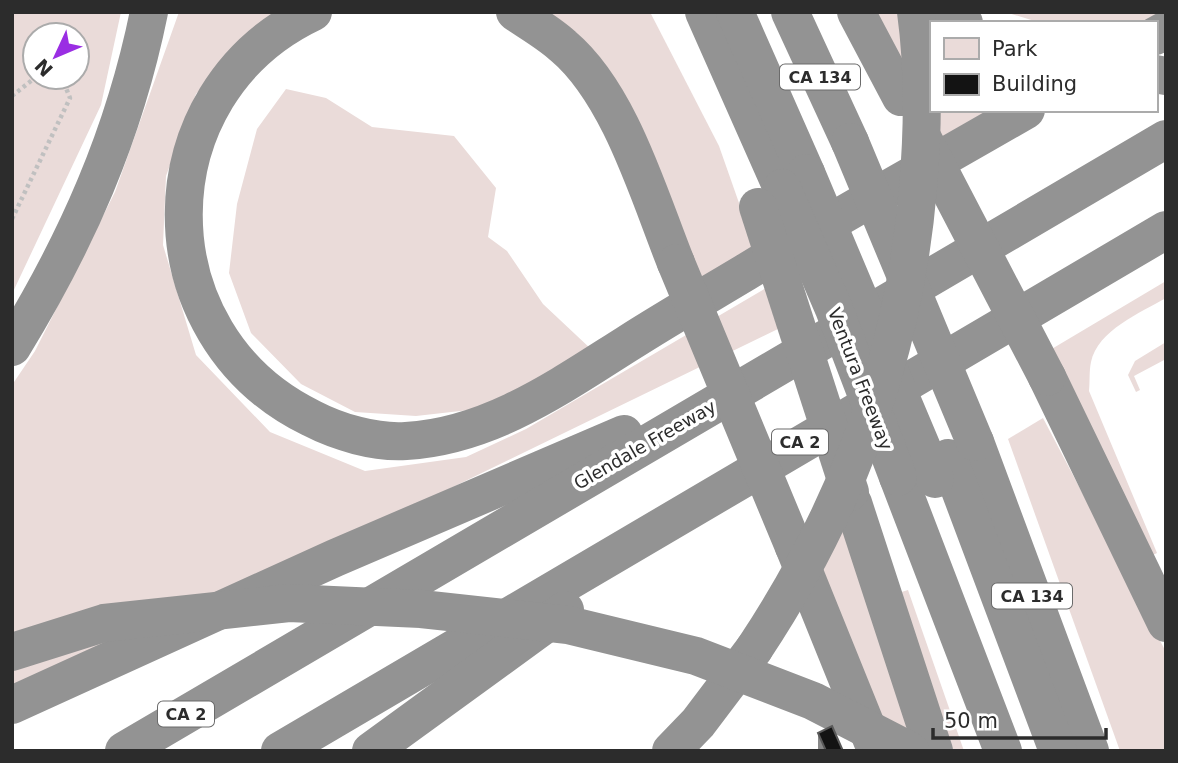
<svg xmlns="http://www.w3.org/2000/svg" width="1178" height="763" viewBox="0 0 1178 763" font-family="'DejaVu Sans',sans-serif">
  <style>
    .green { fill: #eadbd9; fill-rule: evenodd }
    .lines { fill: none; stroke-linecap: round; stroke-linejoin: round }
    .path { stroke: #c0c0c0; stroke-width: 4.5; stroke-dasharray: 3.5 3.5; stroke-linecap: butt }
    .motorway { stroke: #939393; stroke-width: 38 }
    .motorway-bridge { stroke: #939393; stroke-width: 38 }
    .wall { fill: #898989 }
    .building { fill: #131313; stroke: #5a5a5a; stroke-width: 2 }
    .labels { text-anchor: middle; stroke-width: 7; stroke-linejoin: round; paint-order: stroke }
    .shield { fill: #fff; stroke: #6b6b6b; stroke-width: 2 }
    .shield-label { font-size: 16px; font-weight: bold; fill: #2c2c2c }
    .street-label { font-size: 18px; fill: #2c2c2c; stroke: #fff }
  </style>
  <rect width="100%" height="100%" fill="#fff"/>
  <!-- green -->
  <g class="green">
    <path d="M12 12H121L101 105 12 294ZM77 35V77H35V35Z"/>
    <path d="M179 12H288L239 47 196 94 166 176 163 245 196 355 270 432 365 471 466 457 526 429 766 288 780 328 272 575 12 694V385L35 351 115 192Z"/>
    <path d="M535 12H650L719 146 758 257 703 291Z"/>
    <path d="M872 12H910L931 110H1006L943 146Z"/>
    <path d="M1005 12H1166L1155 23H1041Z"/>
    <path d="M286 89 326 98 372 127 454 136 496 188 488 237 507 251 543 304 592 350 487 408 416 416 355 412 301 384 251 333 229 273 237 204 257 129Z"/>
    <path d="M1166 281V298C1140 313 1098 330 1091 362 1089 371 1090 382 1089 391L1157 553 1153 555 1050 350Z"/>
    <path d="M1166 342V359L1134 376 1140 390 1136 392 1128 375 1135 361Z"/>
    <path d="M1043 418 1166 652V751H1120L1008 439Z"/>
    <path d="M843 520 918 751H896L806 539Z"/>
    <path d="M908 590 964 751H941L895 594Z"/>
  </g>
  <g class="lines">
    <!-- path -->
    <g class="path">
      <path d="M12 96 36 77"/>
      <path d="M12 219 70 98 66 88 46 77"/>
    </g>
    <!-- motorway -->
    <g class="motorway">
      <path d="M313 12C141 93 141 335 311 418 338 432 375 443 406 441 490 436 559 387 627 344 666 319 706 296 746 272 838 216 933 164 1026 110"/>
      <path d="M515 12C531 23 549 33 563 46 620 94 649 196 676 263"/>
      <path d="M704 12 782 188"/>
      <path d="M735 12 806 173"/>
      <path d="M790 12 850 142"/>
      <path d="M856 12 901 97"/>
      <path d="M938 12 964 23"/>
      <path d="M1155 36 1166 30"/>
      <path d="M1155 74 1166 76"/>
      <path d="M12 347C77 241 124 135 149 12"/>
      <path d="M1047 377 1166 623"/>
      <path d="M975 442 1090 751"/>
      <path d="M948 458 1058 751"/>
      <path d="M898 477 1003 751"/>
      <path d="M853 503 934 751"/>
      <path d="M794 547 876 750"/>
      <path d="M12 705 335 558 624 434"/>
      <path d="M124 751 1166 139"/>
      <path d="M280 751 1166 230"/>
      <path d="M371 751 565 610"/>
      <path d="M671 751 698 723 754 649"/>
    </g>
    <!-- motorway-bridge -->
    <g class="motorway-bridge">
      <path d="M922 137 1047 377"/>
      <path d="M850 142 975 442"/>
      <path d="M806 173 935 479"/>
      <path d="M782 188 834 309 898 477"/>
      <path d="M758 207 850 492"/>
      <path d="M676 263 794 547"/>
      <path d="M754 649C847 509 904 356 918 188 923 130 924 70 916 12"/>
      <path d="M12 652 104 623 289 603 421 609 568 625 696 656 813 701 910 751"/>
    </g>
  </g>
  <!-- wall -->
  <path class="wall" d="M818 733 843 751H818Z"/>
  <!-- building -->
  <path class="building" d="M832 726 843 751H826L818 733Z"/>
  <g class="labels">
    <!-- shield labels -->
    <g class="shield">
      <rect x="780" y="64.5" width="80" height="25" rx="5"/>
      <rect x="772" y="429.5" width="56" height="25" rx="5"/>
      <rect x="992" y="583.5" width="80" height="25" rx="5"/>
      <rect x="158" y="701.5" width="56" height="25" rx="5"/>
    </g>
    <g class="shield-label">
      <text x="820" y="83">CA 134</text>
      <text x="800" y="448">CA 2</text>
      <text x="1032" y="602">CA 134</text>
      <text x="186" y="720">CA 2</text>
    </g>
    <!-- street labels -->
    <g class="street-label">
      <text transform="translate(860 379) rotate(69)" y="6">Ventura Freeway</text>
      <text transform="translate(645 445) rotate(-30)" y="6">Glendale Freeway</text>
    </g>
  </g>
  <!-- border -->
  <rect width="1178" height="763" fill="none" stroke="#2c2c2c" stroke-width="28"/>
  <!-- legend -->
  <rect x="930" y="21" width="228" height="91" fill="#ffffff" stroke="#ababab" stroke-width="2"/>
  <rect x="944" y="38" width="35" height="21" fill="#eadbd9" stroke="#ababab" stroke-width="2"/>
  <text x="992" y="56" font-size="21" fill="#2c2c2c">Park</text>
  <rect x="944" y="74" width="35" height="21" fill="#131313" stroke="#ababab" stroke-width="2"/>
  <text x="992" y="91" font-size="21" fill="#2c2c2c">Building</text>
  <!-- north arrow -->
  <g transform="translate(56 56) rotate(226)"><circle r="33" fill="#ffffff" stroke="#ababab" stroke-width="2"/>
  <path d="M0-5L12 26L0 18L-12 26Z" fill="#9a2ee3"/>
  <text y="-10" font-size="19" font-weight="bold" text-anchor="middle" fill="#2c2c2c">N</text>
  </g>
  <!-- scale -->
  <path d="M933 728v10h173v-10" fill="none" stroke="#2c2c2c" stroke-width="3.5"/>
  <text x="944" y="728" font-size="21" fill="#2c2c2c" stroke="#ffffff" stroke-width="5" paint-order="stroke">50 m</text>
</svg>
